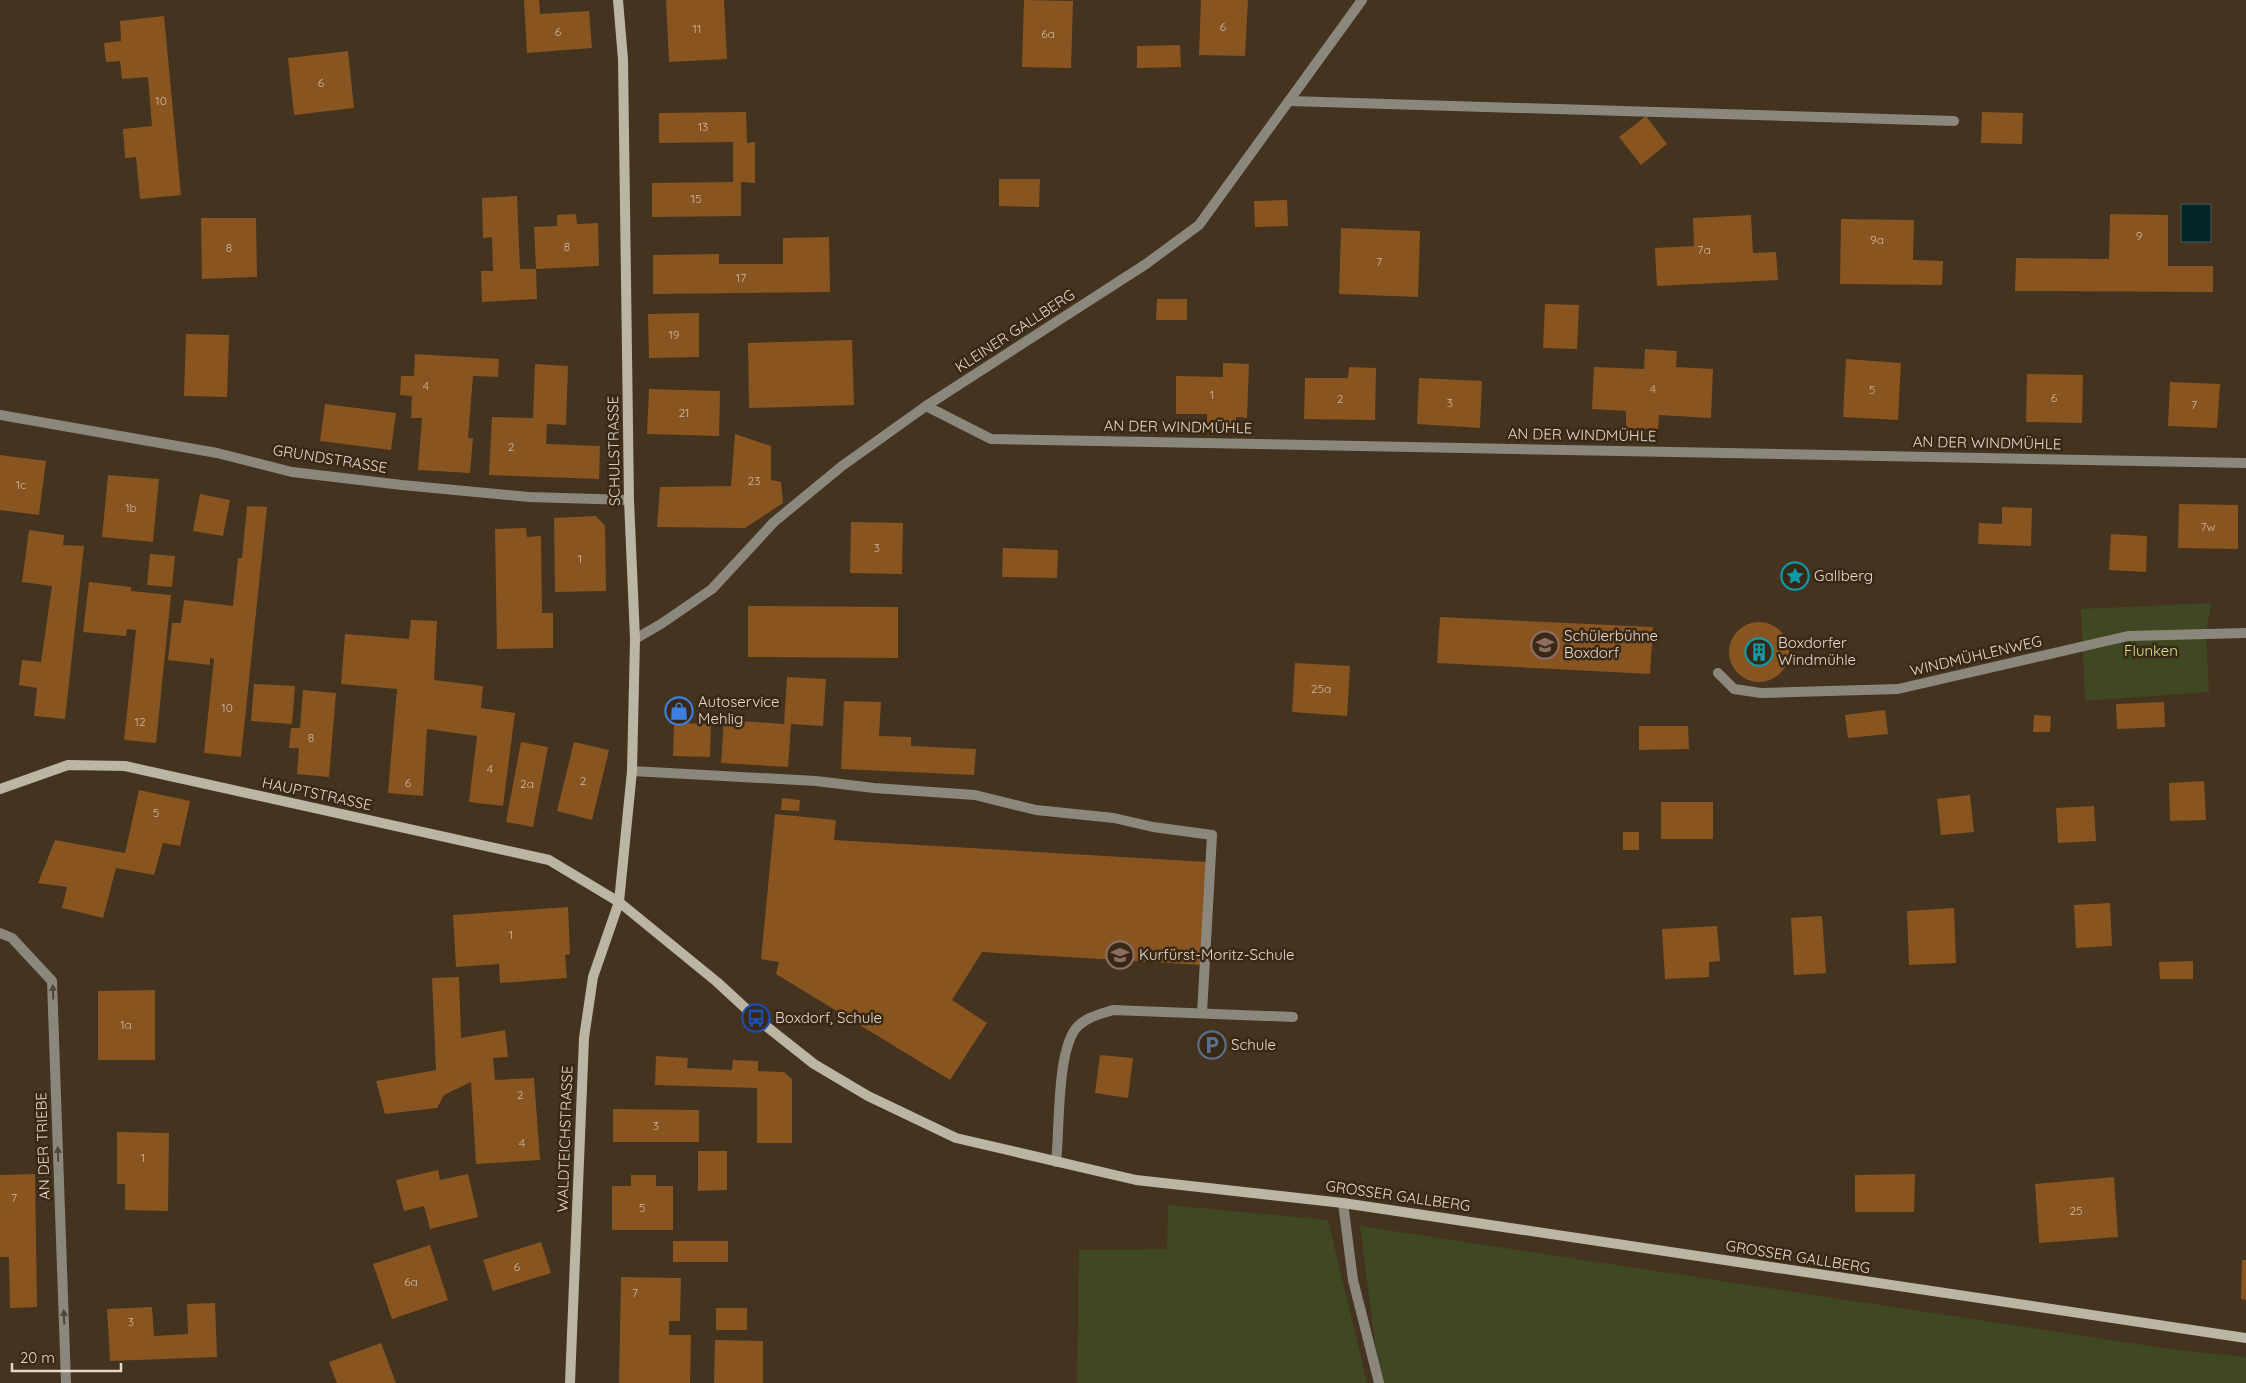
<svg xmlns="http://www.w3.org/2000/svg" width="2246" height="1383" viewBox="0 0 2246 1383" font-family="Quicksand,sans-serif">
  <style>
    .green { fill: #404823 }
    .water { fill: #052627; stroke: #485c59 }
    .building { fill: #885521 }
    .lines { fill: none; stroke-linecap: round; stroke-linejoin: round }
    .lane { stroke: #8b877c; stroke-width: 10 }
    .street { stroke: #8b877c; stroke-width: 10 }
    .secondary { stroke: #bbb5a3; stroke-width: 10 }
    .oneway { fill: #514434 }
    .labels { text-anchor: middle; stroke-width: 5; stroke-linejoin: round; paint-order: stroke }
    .number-label { font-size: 12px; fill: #ccb8a3 }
    .street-label { font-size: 15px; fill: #e3d9ce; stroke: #382815 }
    .poi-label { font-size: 15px; fill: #e3d9ce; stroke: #382815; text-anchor: start }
    .park-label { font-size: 15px; fill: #d0e686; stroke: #382815 }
  </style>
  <rect width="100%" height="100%" fill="#43331f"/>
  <!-- green -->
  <g class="green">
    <path d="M2211 603 2206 634 2209 692 2085 701 2081 609Z"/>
    <path d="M1168 1205 1328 1220 1367 1383H1077L1079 1250 1167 1249Z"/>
    <path d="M1360 1226 2177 1350 2246 1357V1383H1380Z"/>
  </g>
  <!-- water -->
  <rect class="water" x="2181" y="204" width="30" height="38"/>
  <!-- building -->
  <g class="building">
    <path d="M524 0H539L540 14 589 11 592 48 527 53Z"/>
    <path d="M666 0H724L727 59 669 62Z"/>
    <path d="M1024 0 1073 1 1071 68 1022 67Z"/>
    <path d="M1201 0H1248L1245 56 1199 55Z"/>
    <path d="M164 16 181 195 140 199 136 157 125 158 123 129 152 126 148 77 122 79 120 61 106 62 104 43 121 41 120 21Z"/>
    <path d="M1180 45 1181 67 1137 68V46Z"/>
    <path d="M348 51 354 108 294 115 288 58Z"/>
    <path d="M746 112 747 143 755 142V183L741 182V216L652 217V183L733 182V142L659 143V113Z"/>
    <path d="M1982 112 2023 113 2022 144 1981 143Z"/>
    <path d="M1646 116 1667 144 1641 165 1619 137Z"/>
    <path d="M999 179H1040L1039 207 999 206Z"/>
    <path d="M517 196 520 269H536L537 299 482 302 481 271H493L492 237 483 238 482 198Z"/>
    <path d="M1287 200 1288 226 1255 227 1254 201Z"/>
    <path d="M576 214 577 224 598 223 599 266 536 269 534 227 557 226V215Z"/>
    <path d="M2110 214 2168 215V266H2213V292L2015 291 2016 258 2109 259Z"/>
    <path d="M1751 215 1753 253 1776 252 1778 280 1657 286 1655 248 1694 246 1693 218Z"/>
    <path d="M201 218H256L257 277 202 279Z"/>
    <path d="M1841 219 1914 220 1913 260 1943 261 1942 285 1840 284Z"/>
    <path d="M1341 228 1420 231 1418 297 1339 294Z"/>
    <path d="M829 237 830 292 653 294V255L719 254V264H783V238Z"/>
    <path d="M1157 299H1187V320H1156Z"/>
    <path d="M1545 304 1579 305 1577 349 1543 348Z"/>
    <path d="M699 313V357L649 358 648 314Z"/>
    <path d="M186 334 229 335 227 397 184 396Z"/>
    <path d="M852 340 854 405 749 408 748 343Z"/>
    <path d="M1645 349 1677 351 1676 367 1713 369 1711 418 1659 415 1658 429 1626 428V411L1592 409 1594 367 1644 369Z"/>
    <path d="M415 354 499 359 498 377 473 376 468 438H473L470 473 418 470 422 418H411L412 396 400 395 401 376H414Z"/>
    <path d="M1846 359 1901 363 1898 420 1843 417Z"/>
    <path d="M1223 363 1249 364 1247 418 1236 417V425L1207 424V414H1176V376L1223 377Z"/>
    <path d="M535 364 568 366 566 425 547 424 546 444 600 446 599 479 489 475 492 417 533 418Z"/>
    <path d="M1349 367 1376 368 1375 420 1304 419 1305 378H1348Z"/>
    <path d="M2027 374 2083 375 2082 423 2026 422Z"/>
    <path d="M1419 378 1482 381 1480 428 1417 424Z"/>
    <path d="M2170 382 2220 384 2217 428 2168 426Z"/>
    <path d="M649 389 720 391 719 436 647 434Z"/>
    <path d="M325 404 396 413 391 450 320 441Z"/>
    <path d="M735 434 771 446V480L781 482 783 503 745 528 657 527 660 487 731 486Z"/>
    <path d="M0 455 46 461 39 515 0 510Z"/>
    <path d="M108 475 159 479 153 542 102 537Z"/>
    <path d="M200 494 230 500 223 536 193 531Z"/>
    <path d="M2179 504 2238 505V549L2178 548Z"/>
    <path d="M247 506 267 507 241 757 204 753 214 659 210 658V665L168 660 172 623H181L184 600 233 606 238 558H242Z"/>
    <path d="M2002 507 2032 508 2031 546 1978 544 1979 523 2002 524Z"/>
    <path d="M596 516 605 526 606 591 555 592 554 518Z"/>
    <path d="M851 522 903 523 902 574 850 573Z"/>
    <path d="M526 528 527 537 541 536 542 613H553V648L497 649 495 529Z"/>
    <path d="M29 530 64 535 63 545 84 546 65 719 34 716 37 688 19 685 22 660 41 662 52 586 22 582Z"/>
    <path d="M2111 534 2147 536 2146 572 2109 570Z"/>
    <path d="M1003 548 1058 550 1057 578 1002 577Z"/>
    <path d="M150 554 175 556 172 587 147 585Z"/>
    <path d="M89 582 131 587V591L171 595 156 743 124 740 136 630 127 629 126 636 83 632Z"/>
    <path d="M748 606 898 607V658L748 657Z"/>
    <path d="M1440 617 1653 627 1650 674 1437 663Z"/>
    <path d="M411 620 437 621 434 680 483 686 481 708 515 713 503 806 469 802 477 736 427 729 423 796 388 793 397 689 341 684 345 634 409 639Z"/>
    <circle cx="1759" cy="652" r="30"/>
    <path d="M1295 663 1350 666 1347 716 1292 712Z"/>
    <path d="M787 677 826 679 823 726 791 724 788 767 721 763 724 720 784 724Z"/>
    <path d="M254 684 295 686 292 724 251 721Z"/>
    <path d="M303 690 336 693 329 777 297 774 299 748H289L291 728H300Z"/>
    <path d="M844 701 881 702 879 736 911 737V746L976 749 974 775 841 769Z"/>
    <path d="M2164 702 2165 727 2117 729 2116 704Z"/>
    <path d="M1885 710 1888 734 1848 738 1845 715Z"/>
    <path d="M2034 715 2051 716 2050 732H2033Z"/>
    <path d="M674 723 711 724 710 757 673 756Z"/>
    <path d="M1639 726H1688L1689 749 1639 750Z"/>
    <path d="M521 742 548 747 533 827 506 822Z"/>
    <path d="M574 742 609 750 592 820 557 811Z"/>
    <path d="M2204 781 2206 820 2170 821 2169 783Z"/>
    <path d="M139 790 190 801 180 846 163 843 154 875 116 868 103 918 62 908 67 887 38 883 55 840 125 853Z"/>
    <path d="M1970 795 1974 832 1941 835 1937 799Z"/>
    <path d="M782 798 800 800 799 811 781 810Z"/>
    <rect x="1661" y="802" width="52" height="37"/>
    <path d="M2094 806 2096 841 2058 843 2056 808Z"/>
    <path d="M775 814 836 820 834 840 1208 862 1202 965 982 952 952 1000 987 1023 950 1080 776 974 779 962 761 959Z"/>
    <rect x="1623" y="832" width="16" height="18"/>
    <path d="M2110 903 2112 946 2076 948 2074 905Z"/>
    <path d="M568 907 570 954 565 955 567 978 500 983 499 964 456 967 453 915Z"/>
    <path d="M1954 908 1956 963 1909 965 1907 911Z"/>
    <path d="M1822 916 1826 973 1794 975 1791 918Z"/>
    <path d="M1717 926 1720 961 1709 962V977L1665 979 1662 929Z"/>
    <path d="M2193 961V979H2160L2159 962Z"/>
    <path d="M459 977 461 1038 505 1030 508 1057 493 1058 495 1080 534 1078 540 1160 476 1164 471 1082 444 1095 437 1108 385 1114 376 1081 436 1070 432 978Z"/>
    <path d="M155 990V1060H98V991Z"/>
    <path d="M1100 1055 1133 1058 1128 1098 1095 1093Z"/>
    <path d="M656 1056 688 1058 687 1068 732 1070 733 1060 758 1061V1071L784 1072 792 1079V1143H757V1088L655 1085Z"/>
    <path d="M613 1109 699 1110V1142H613Z"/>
    <path d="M117 1132 169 1133 168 1211 125 1210V1184H117Z"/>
    <path d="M698 1151H727V1190L698 1191Z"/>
    <path d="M438 1170 440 1180 468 1174 478 1217 430 1229 424 1206 404 1211 396 1180Z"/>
    <path d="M35 1174 37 1307 10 1308 9 1257H0V1175Z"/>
    <path d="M1915 1174 1914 1212H1855V1175Z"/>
    <path d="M631 1175H656V1186H673V1230H612V1186H631Z"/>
    <path d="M2114 1177 2118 1237 2039 1243 2035 1184Z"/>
    <rect x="673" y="1241" width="55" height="21"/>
    <path d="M541 1242 551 1273 493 1291 483 1260Z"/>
    <path d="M430 1245 448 1300 392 1319 373 1264Z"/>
    <path d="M2242 1260H2246V1300L2241 1299Z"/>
    <path d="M621 1277 681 1278 680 1321H669V1335H691L690 1383H619Z"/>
    <path d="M215 1303 217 1357 110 1361 107 1309 152 1307 154 1336 188 1334 187 1304Z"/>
    <rect x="716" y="1308" width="31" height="22"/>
    <path d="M715 1340 763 1341V1383H714Z"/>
    <path d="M381 1343 396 1383H337L329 1362Z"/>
  </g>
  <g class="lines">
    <!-- lane -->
    <g class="lane">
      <path d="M1289 101 1954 121"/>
      <path d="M632 771 816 781 874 788 975 795 1036 810 1114 818 1153 827 1212 835 1202 1013"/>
      <path d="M1056 1162C1060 1131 1056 1048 1078 1026 1087 1017 1101 1014 1113 1010L1293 1017"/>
    </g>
    <!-- street -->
    <g class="street">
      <path d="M926 406 991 439 2246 463"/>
      <path d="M0 415 217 453 292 472 402 485 529 497 629 500"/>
      <path d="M635 639 661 624 712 589 774 522 842 466 926 406 1146 264 1199 225 1362 0"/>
      <path d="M1718 673 1734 689 1761 693 1898 689 2128 636 2246 633"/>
      <path d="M0 933 12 938 52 981 66 1383"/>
      <path d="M1343 1203 1353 1280 1379 1383"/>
    </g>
    <!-- secondary -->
    <g class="secondary">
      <path d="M0 789 68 765 125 766 549 860 619 902 717 982 756 1018 814 1064 868 1096 956 1138 1136 1180 1343 1203 2246 1338"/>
      <path d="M570 1383 584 1038 593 977 619 902 632 771 635 639 629 500 623 59 618 0"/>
    </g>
  </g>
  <!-- one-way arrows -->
  <defs><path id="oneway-solid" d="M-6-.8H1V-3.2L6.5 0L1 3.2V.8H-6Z" transform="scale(1.25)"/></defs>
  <g class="oneway">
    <use href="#oneway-solid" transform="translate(53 992) rotate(-92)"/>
    <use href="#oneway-solid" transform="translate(58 1154) rotate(-92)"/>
    <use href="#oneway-solid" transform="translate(64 1317) rotate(-92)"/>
  </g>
  <!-- icons -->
  <defs>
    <g id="sight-ring" transform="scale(1.4375)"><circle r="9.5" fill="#382815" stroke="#0f9aa8" stroke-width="1.5"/><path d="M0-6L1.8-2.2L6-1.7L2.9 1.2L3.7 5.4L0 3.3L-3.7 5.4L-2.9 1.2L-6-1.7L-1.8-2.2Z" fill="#0f9aa8"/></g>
    <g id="school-ring" transform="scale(1.4375)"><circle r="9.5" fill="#382815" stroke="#8d6e63" stroke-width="1.5"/><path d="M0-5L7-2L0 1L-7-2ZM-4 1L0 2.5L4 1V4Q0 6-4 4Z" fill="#8d6e63"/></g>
    <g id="building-ring" transform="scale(1.4375)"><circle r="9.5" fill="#382815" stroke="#0f9aa8" stroke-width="1.5"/><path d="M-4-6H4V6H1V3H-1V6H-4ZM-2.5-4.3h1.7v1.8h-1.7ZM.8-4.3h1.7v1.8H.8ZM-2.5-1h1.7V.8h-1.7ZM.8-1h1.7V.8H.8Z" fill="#0f9aa8"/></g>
    <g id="shop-ring" transform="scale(1.4375)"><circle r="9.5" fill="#382815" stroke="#3f7fe0" stroke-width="1.5"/><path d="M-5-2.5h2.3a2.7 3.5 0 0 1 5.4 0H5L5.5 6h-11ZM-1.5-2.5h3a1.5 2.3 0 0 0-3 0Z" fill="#3f7fe0"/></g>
    <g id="bus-ring" transform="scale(1.4375)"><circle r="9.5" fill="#382815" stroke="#1a4fb4" stroke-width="1.5"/><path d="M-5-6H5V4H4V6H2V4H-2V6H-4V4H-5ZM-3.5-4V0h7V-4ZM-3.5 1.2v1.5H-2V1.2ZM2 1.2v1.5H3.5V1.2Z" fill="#1a4fb4"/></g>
    <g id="parking-ring" transform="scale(1.4375)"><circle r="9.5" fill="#382815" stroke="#5c6f8a" stroke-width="1.5"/><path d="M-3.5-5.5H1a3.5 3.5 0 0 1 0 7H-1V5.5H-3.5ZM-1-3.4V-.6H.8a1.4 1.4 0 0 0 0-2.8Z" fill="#5c6f8a"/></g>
  </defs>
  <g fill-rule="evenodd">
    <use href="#sight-ring" x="1795" y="576"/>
    <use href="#school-ring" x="1545" y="645"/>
    <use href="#building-ring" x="1759" y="652"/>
    <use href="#shop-ring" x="679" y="711"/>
    <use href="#school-ring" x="1120" y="955"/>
    <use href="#bus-ring" x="756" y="1018"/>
    <use href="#parking-ring" x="1212" y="1045"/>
  </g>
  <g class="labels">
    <!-- number labels -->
    <g class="number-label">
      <text x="1223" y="31">6</text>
      <text x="697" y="33">11</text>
      <text x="558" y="36">6</text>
      <text x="1048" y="38">6a</text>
      <text x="321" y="87">6</text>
      <text x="161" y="105">10</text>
      <text x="703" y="131">13</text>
      <text x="696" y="203">15</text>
      <text x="2139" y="240">9</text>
      <text x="1877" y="244">9a</text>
      <text x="567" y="251">8</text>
      <text x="229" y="252">8</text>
      <text x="1704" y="254">7a</text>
      <text x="1379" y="266">7</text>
      <text x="741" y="282">17</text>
      <text x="674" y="339">19</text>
      <text x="426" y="390">4</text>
      <text x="1653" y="393">4</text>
      <text x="1872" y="394">5</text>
      <text x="1212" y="399">1</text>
      <text x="2054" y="402">6</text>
      <text x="1340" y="403">2</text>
      <text x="1450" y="407">3</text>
      <text x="2194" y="409">7</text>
      <text x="684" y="417">21</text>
      <text x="511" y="451">2</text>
      <text x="754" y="485">23</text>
      <text x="21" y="489">1c</text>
      <text x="131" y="512">1b</text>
      <text x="2208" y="531">7w</text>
      <text x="877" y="552">3</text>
      <text x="580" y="563">1</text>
      <text x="1321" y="693">25a</text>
      <text x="227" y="712">10</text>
      <text x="140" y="726">12</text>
      <text x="311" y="742">8</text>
      <text x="490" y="773">4</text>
      <text x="583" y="785">2</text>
      <text x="408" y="787">6</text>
      <text x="527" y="788">2a</text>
      <text x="156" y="817">5</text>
      <text x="511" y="939">1</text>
      <text x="126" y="1029">1a</text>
      <text x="520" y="1099">2</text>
      <text x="656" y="1130">3</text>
      <text x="522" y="1147">4</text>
      <text x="143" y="1162">1</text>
      <text x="14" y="1202">7</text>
      <text x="642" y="1212">5</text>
      <text x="2076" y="1215">25</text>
      <text x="517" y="1271">6</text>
      <text x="411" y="1286">6a</text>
      <text x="635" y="1297">7</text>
      <text x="131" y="1326">3</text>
    </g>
    <!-- street labels -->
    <g class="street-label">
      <text transform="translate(1015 331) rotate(-33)" y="5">KLEINER GALLBERG</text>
      <text transform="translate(1178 427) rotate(1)" y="5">AN DER WINDMÜHLE</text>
      <text transform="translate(1582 435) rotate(1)" y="5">AN DER WINDMÜHLE</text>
      <text transform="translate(1987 443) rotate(1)" y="5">AN DER WINDMÜHLE</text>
      <text transform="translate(614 451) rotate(-91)" y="5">SCHULSTRASSE</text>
      <text transform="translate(330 459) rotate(9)" y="5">GRUNDSTRASSE</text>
      <text transform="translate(1976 656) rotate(-13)" y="5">WINDMÜHLENWEG</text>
      <text transform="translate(317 794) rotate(12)" y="5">HAUPTSTRASSE</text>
      <text transform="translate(565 1139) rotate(-88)" y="5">WALDTEICHSTRASSE</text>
      <text transform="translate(43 1146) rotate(-92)" y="5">AN DER TRIEBE</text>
      <text transform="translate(1398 1196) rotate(8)" y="5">GROSSER GALLBERG</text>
      <text transform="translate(1798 1257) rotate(9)" y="5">GROSSER GALLBERG</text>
    </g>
    <!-- poi labels -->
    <g class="poi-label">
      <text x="1814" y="581">Gallberg</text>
      <text x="1564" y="641">Schülerbühne<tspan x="1564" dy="17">Boxdorf</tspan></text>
      <text x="1778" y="648">Boxdorfer<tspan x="1778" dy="17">Windmühle</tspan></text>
      <text x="698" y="707">Autoservice<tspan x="698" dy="17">Mehlig</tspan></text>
      <text x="1139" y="960">Kurfürst-Moritz-Schule</text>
      <text x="775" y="1023">Boxdorf, Schule</text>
      <text x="1231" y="1050">Schule</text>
    </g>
    <!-- park labels -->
    <g class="park-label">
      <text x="2151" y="656">Flunken</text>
    </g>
  </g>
  <!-- scale -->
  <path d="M12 1363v8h109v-8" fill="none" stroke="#e3d9ce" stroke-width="2.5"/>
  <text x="20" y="1363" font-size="15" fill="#e3d9ce" stroke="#382815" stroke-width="4" paint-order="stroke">20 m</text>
</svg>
